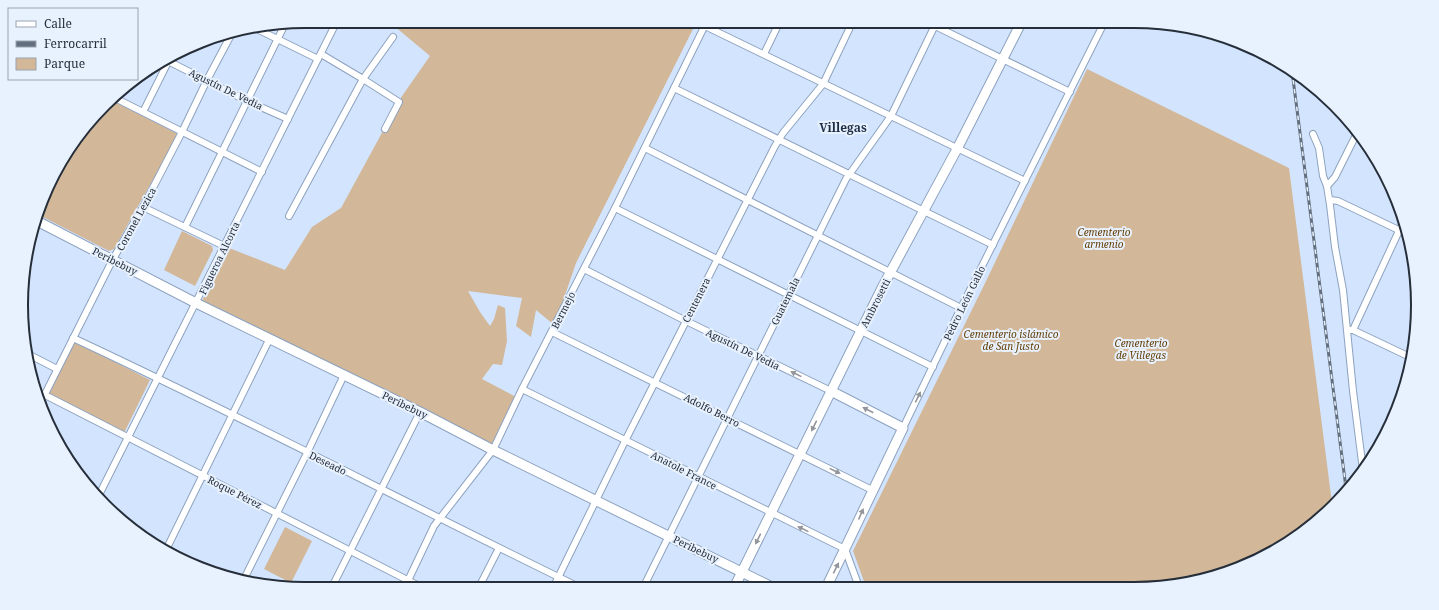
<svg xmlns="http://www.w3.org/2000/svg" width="1439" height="610" viewBox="0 0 1439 610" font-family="'Noto Serif',serif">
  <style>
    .green { fill: #d2b799 }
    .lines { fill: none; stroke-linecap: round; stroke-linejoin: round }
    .street-casing { stroke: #8da2bf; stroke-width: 8 }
    .secondary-casing { stroke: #8da2bf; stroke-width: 11 }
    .street { stroke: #fff; stroke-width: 6 }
    .secondary { stroke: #fff; stroke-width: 9 }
    .rail-casing { stroke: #636f7f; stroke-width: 3 }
    .rail { stroke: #e8f1fe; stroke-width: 1.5; stroke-dasharray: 4.5; stroke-linecap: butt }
    .oneway { fill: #92969c }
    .labels { text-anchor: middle; stroke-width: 4; stroke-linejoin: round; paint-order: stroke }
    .street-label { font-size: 10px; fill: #252e39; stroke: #e8f1fe }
    .park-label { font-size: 10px; font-style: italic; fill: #664009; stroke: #e8f1fe }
    .quarter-label { font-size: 12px; font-weight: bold; fill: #1e2f47; stroke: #e8f1fe }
    .rim { fill: none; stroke: #252e39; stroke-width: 2 }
  </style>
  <rect width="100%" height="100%" fill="#d3e5fe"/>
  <!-- green -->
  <g class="green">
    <path d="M393 21H697L576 263 563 301 553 324 536 310 531 337 516 326 522 298 468 291 480 312 490 326 494 319 498 305 505 308 507 341 502 365 493 364 482 379 516 397 491 445 202 301 229 248 285 270 312 227 341 208 402 96 430 56 393 25Z"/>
    <path d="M1087 69 1289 168 1332 503 1307 530 1243 567 1171 587H866L853 551 988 277Z"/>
    <path d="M111 100 176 133 177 137 114 249 109 251 39 215 59 163Z"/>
    <path d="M182 231 212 246 213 250 195 286 164 270Z"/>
    <path d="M74 341 150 380 124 433 48 394Z"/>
    <path d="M285 527 312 541 291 583 264 569Z"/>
  </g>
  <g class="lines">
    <!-- street casing -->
    <g class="street-casing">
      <g id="street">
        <path d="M925 21 1070 92"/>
        <path d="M705 26 1025 181"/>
        <path d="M257 29 318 59"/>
        <path d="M764 54 780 21"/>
        <path d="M164 59 247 101 288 119"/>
        <path d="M674 88 993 245"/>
        <path d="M113 97 262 172"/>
        <path d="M143 112 171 56"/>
        <path d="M385 129 399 102 363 79 393 37"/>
        <path d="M1313 134 1319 148 1323 176 1327 186 1330 205 1335 247 1343 290 1353 391 1363 470"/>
        <path d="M645 148 961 308"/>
        <path d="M1327 186 1335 177 1358 131"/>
        <path d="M1330 200 1338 201 1409 235"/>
        <path d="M143 207 224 246"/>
        <path d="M615 208 933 367"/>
        <path d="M289 216 363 79 321 54"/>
        <path d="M185 227 285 24"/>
        <path d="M584 269 686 321 831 391"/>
        <path d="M1350 330H1353L1412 358"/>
        <path d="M1353 330 1404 220"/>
        <path d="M552 332 872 490"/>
        <path d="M73 338C245 418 412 506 581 588"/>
        <path d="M26 353 57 369"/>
        <path d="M522 389 845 549 859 587"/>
        <path d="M45 395 425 589"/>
        <path d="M40 404 113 259 143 207 182 132 207 80 232 33"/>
        <path d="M903 428 958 314 1105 21"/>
        <path d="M99 495 337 21"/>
        <path d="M165 552 270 338"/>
        <path d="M244 579 307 453 344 375"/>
        <path d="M843 587H851"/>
        <path d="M553 588 625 441 775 146 783 133 823 84 853 21"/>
        <path d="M643 588 846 179 891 116 937 21"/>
        <path d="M331 589 420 412"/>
        <path d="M404 589 434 526 493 450 522 389 615 208 707 21"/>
        <path d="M478 589 499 548"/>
      </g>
    </g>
    <!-- secondary casing -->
    <g class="secondary-casing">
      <g id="secondary">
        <path d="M37 221 196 303 420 412 493 450 774 588"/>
        <path d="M734 588 883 286 957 149 1022 21"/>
        <path d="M826 588 903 428 831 391"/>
      </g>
    </g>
    <!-- street -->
    <use href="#street" class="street"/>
    <!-- secondary -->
    <use href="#secondary" class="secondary"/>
    <!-- rail casing -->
    <g class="rail-casing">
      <path id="rail" d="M1292 71 1346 488"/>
    </g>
    <!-- rail -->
    <use href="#rail" class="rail"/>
  </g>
  <!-- one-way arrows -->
  <defs><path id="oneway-solid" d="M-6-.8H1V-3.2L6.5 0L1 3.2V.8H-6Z"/></defs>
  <g class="oneway">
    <use href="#oneway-solid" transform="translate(796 374) rotate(-154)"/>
    <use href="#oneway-solid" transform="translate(918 397) rotate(-64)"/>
    <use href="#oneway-solid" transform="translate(868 410) rotate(-153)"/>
    <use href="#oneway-solid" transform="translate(814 426) rotate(116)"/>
    <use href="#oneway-solid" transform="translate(835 471) rotate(26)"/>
    <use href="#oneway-solid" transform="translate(861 514) rotate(-66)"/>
    <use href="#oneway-solid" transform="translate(803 529) rotate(-154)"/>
    <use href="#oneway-solid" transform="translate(758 539) rotate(116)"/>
    <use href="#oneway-solid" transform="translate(836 568) rotate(-64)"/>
  </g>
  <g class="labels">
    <!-- street labels -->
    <g class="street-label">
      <text transform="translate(226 89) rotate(26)" y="4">Agustín De Vedia</text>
      <text transform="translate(136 219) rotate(-61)" y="4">Coronel Lezica</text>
      <text transform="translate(219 258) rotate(-64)" y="4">Figueroa Alcorta</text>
      <text transform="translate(115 261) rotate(27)" y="4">Peribebuy</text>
      <text transform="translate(696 300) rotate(-63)" y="4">Centenera</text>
      <text transform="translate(785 301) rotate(-64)" y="4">Guatemala</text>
      <text transform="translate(875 303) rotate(-63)" y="4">Ambrosetti</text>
      <text transform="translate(964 303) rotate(-64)" y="4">Pedro León Gallo</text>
      <text transform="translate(563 310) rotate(-63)" y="4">Bermejo</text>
      <text transform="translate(743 349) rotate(26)" y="4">Agustín De Vedia</text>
      <text transform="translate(405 405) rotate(26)" y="4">Peribebuy</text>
      <text transform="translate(712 410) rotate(27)" y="4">Adolfo Berro</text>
      <text transform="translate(328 463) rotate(26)" y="4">Deseado</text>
      <text transform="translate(684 470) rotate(27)" y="4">Anatole France</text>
      <text transform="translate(235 492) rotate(27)" y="4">Roque Pérez</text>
      <text transform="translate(696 549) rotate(26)" y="4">Peribebuy</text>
    </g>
    <!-- park labels -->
    <g class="park-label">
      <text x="1104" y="236">Cementerio<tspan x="1104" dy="12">armenio</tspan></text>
      <text x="1011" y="338">Cementerio islámico<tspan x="1011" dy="12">de San Justo</tspan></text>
      <text x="1141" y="347">Cementerio<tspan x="1141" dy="12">de Villegas</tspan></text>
    </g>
    <!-- quarter labels -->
    <g class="quarter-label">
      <text x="843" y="132">Villegas</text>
    </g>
  </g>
  <!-- crop -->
  <path d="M0 0H1439V610H0ZM305 28H1134A277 277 0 0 1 1411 305V305A277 277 0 0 1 1134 582H305A277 277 0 0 1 28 305V305A277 277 0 0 1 305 28Z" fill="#e8f1fe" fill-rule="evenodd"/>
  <path class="rim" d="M305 28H1134A277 277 0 0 1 1411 305V305A277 277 0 0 1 1134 582H305A277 277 0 0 1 28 305V305A277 277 0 0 1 305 28Z"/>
  <!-- legend -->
  <rect x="8" y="8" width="130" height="72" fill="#e8f1fe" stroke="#9aa3af"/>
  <rect x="16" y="21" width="20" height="6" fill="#ffffff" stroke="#9aa3af"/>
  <text x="44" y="28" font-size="12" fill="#252e39">Calle</text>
  <rect x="16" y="41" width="20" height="6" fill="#636f7f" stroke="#9aa3af"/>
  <text x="44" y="48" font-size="12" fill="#252e39">Ferrocarril</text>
  <rect x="16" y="58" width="20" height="12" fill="#d2b799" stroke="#9aa3af"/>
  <text x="44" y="68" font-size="12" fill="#252e39">Parque</text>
</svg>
